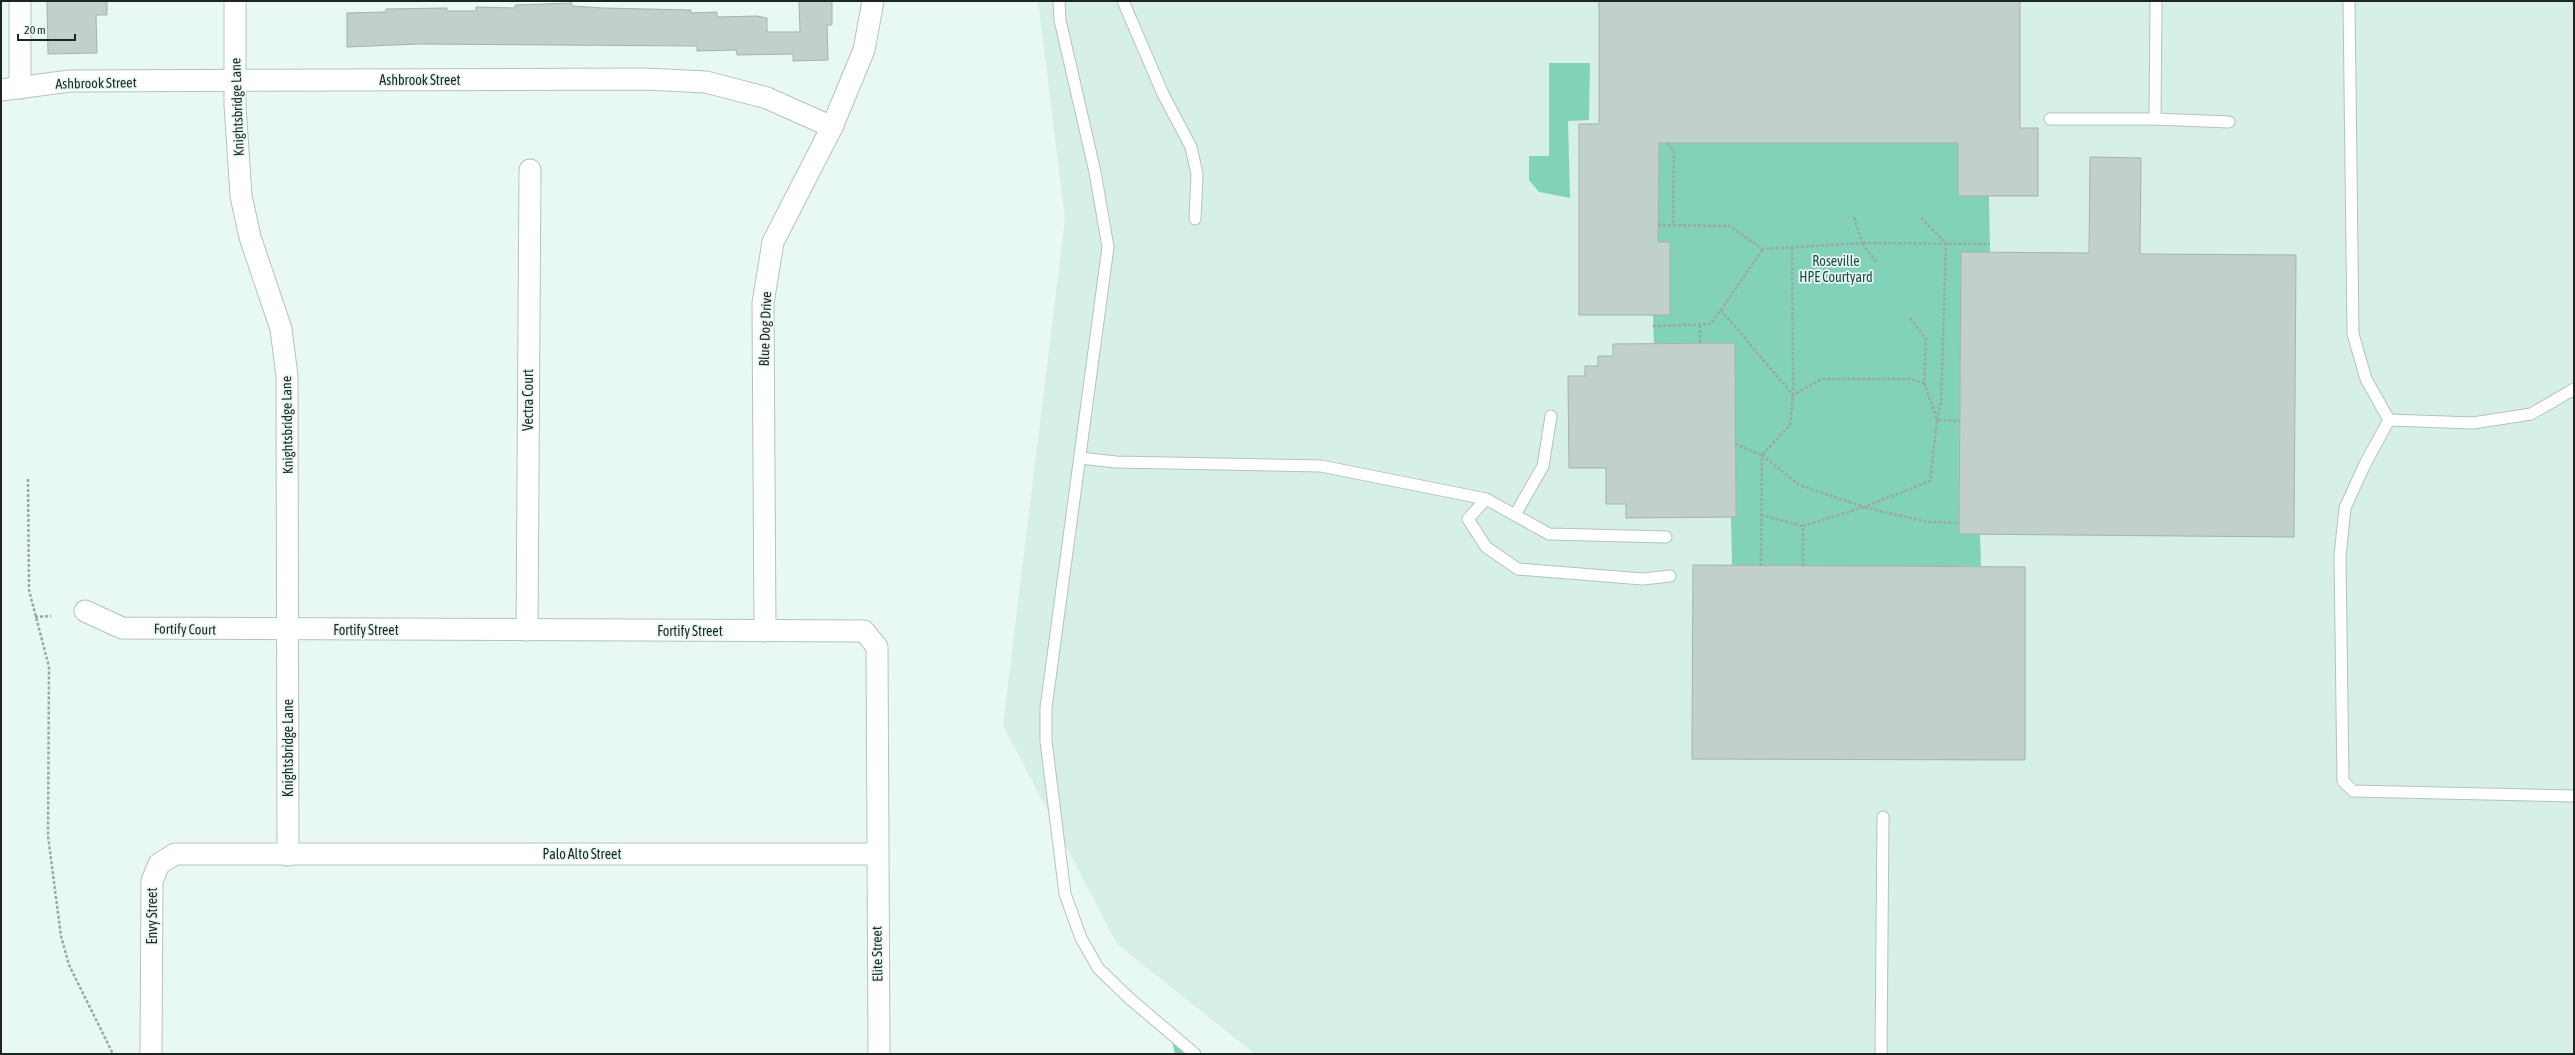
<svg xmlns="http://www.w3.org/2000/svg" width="2575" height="1055" viewBox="0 0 2575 1055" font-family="'Asap Condensed',sans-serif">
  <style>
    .built { fill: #d6efe7 }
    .green { fill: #82d2ba }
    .building { fill: #c1d0cb; stroke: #a3b3ad }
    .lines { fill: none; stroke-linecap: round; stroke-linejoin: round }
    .lane-casing { stroke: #b4c3be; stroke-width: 13 }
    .street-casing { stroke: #b4c3be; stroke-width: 23 }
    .path { stroke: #9ca8a4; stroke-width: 2.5; stroke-dasharray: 3 2; stroke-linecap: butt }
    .lane { stroke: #fff; stroke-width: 11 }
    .street { stroke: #fff; stroke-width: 21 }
    .labels { text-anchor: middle; stroke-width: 3.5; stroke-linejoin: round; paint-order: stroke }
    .street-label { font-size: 14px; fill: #1f2523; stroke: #e8f8f2 }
    .park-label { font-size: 14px; fill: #1b4e40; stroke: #e8f8f2 }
  </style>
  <rect width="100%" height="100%" fill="#e8f8f2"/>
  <!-- built -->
  <path class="built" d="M1038 1H2574V1054H1255L1117 944 1003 725 1065 219Z"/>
  <!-- green -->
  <g class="green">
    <path d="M1549 63H1590L1589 120 1568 121 1570 198 1539 192 1529 180V156H1549Z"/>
    <path d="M1659 142 1958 143V195L1989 196 1990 252 1961 253 1959 534H1980L1981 566H1732L1731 517 1736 516 1734 343H1654L1653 315H1670V242H1658Z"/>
    <path d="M1171 1035 1195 1054H1175Z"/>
  </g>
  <!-- building -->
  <g class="building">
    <path d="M47 1H107V15H96L97 53 48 54Z"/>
    <path d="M799 1H832V25H827L828 60 793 61V54L737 55 736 50 697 51V46L419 44 347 47V13L386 12V9L447 8V11H476V7L515 8V5L572 3V6L603 8 691 10V13L717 12V17L757 16 767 18V32H800Z"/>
    <path d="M1599 1H2020V128H2038V196H1958V143H1659L1658 242H1670V315H1579V124H1599Z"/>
    <path d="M2090 157 2141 158 2140 254 2296 255 2294 537 1959 534 1961 252 2089 253Z"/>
    <path d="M1735 343 1736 517 1626 518V504H1606V468H1569L1568 376H1585V366H1598V356H1613V344Z"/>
    <path d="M1693 565 2025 567V760L1692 759Z"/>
  </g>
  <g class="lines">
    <!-- lane casing -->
    <g class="lane-casing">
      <g id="lane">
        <path d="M1059 1 1060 20 1095 172 1108 247 1046 708V741L1065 894 1081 938 1098 968 1129 998 1195 1054"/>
        <path d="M1123 1 1163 94 1191 147 1197 174 1195 219"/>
        <path d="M2349 1 2353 334 2366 379 2389 420 2473 423 2531 414 2574 389"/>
        <path d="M2050 119H2155L2156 1"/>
        <path d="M2155 119 2229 122"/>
        <path d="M2389 420 2365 464 2345 508 2340 556 2343 781 2353 791 2574 796"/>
        <path d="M1080 458 1116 462 1321 466 1486 499 1468 519 1486 547 1518 569 1643 579 1670 576"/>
        <path d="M1486 499 1549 534 1666 537"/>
        <path d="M1515 515 1543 466 1551 416"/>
        <path d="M1881 1054 1883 817"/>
      </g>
    </g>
    <!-- street casing -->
    <g class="street-casing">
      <g id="street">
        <path d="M20 1V88"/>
        <path d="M235 1V105L241 196 250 237 281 329 287 376 288 855"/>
        <path d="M1 90 70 81 645 79 706 82 767 98 832 127"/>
        <path d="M85 611 122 628 864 631 877 647 879 1054"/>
        <path d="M527 630 530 170"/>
        <path d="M765 631 763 303 773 242 832 127 864 50 873 1"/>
        <path d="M151 1054 152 881 159 864 175 854H876"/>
      </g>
    </g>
    <!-- path -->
    <g class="path">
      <path d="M1667 143 1674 151 1673 225"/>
      <path d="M1921 218 1946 243 1941 402 1937 420"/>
      <path d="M1658 225 1729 226 1763 249 1862 243 1854 217"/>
      <path d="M1876 262 1862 243 1990 244"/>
      <path d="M1721 310 1793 395 1821 379H1910L1924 383"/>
      <path d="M1910 318 1926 339 1924 382 1937 420"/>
      <path d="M1700 325V343"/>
      <path d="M1653 326 1711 324 1763 249"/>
      <path d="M1735 444 1762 455 1790 425 1793 395 1792 247"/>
      <path d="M1762 455 1799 485 1864 507 1930 481 1937 420 1960 421"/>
      <path d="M28 479 29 590 49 667 48 836 61 936 69 965 113 1054"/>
      <path d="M1761 515 1803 526"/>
      <path d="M1761 566 1762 455"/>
      <path d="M1803 566V526L1864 507 1927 522 1959 523"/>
      <path d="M35 617 51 616"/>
    </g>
    <!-- lane -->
    <use href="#lane" class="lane"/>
    <!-- street -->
    <use href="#street" class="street"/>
  </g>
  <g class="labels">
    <!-- street labels -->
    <g class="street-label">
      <text x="420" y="85">Ashbrook Street</text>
      <text transform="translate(96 83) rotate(-1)" y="5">Ashbrook Street</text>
      <text transform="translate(237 107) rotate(-92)" y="5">Knightsbridge Lane</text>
      <text transform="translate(765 329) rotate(-88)" y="5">Blue Dog Drive</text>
      <text transform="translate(528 400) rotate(-90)" y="5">Vectra Court</text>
      <text transform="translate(287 425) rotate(-91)" y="5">Knightsbridge Lane</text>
      <text transform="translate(185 629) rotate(1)" y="5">Fortify Court</text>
      <text x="366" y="635">Fortify Street</text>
      <text x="690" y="636">Fortify Street</text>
      <text transform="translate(288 748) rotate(-90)" y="5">Knightsbridge Lane</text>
      <text x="582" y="859">Palo Alto Street</text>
      <text transform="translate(152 916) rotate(-90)" y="5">Envy Street</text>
      <text transform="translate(877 954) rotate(-91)" y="5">Elite Street</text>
    </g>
    <!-- park labels -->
    <g class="park-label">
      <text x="1836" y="266">Roseville<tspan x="1836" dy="16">HPE Courtyard</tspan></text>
    </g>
  </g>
  <!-- border -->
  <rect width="2575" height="1055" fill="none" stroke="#1f2523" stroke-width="4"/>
  <!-- scale -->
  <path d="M18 34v6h57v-6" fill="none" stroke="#1f2523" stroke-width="2"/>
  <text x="24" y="34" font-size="12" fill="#1f2523" stroke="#e8f8f2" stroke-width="3" paint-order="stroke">20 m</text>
</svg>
